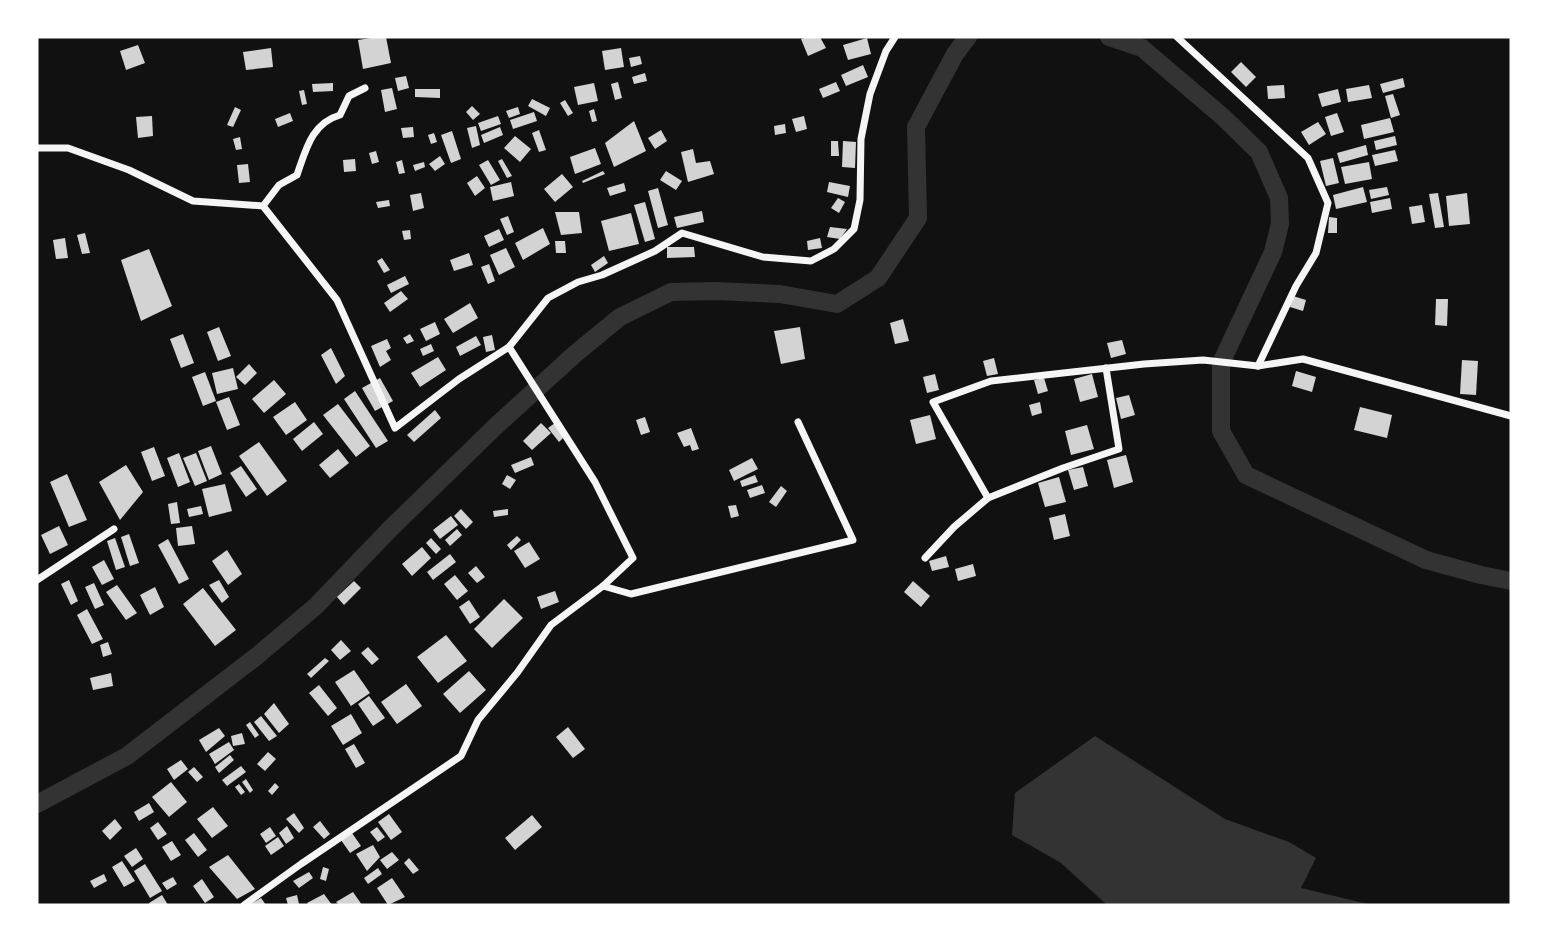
<svg xmlns="http://www.w3.org/2000/svg" width="1548" height="942" viewBox="0 0 1548 942" font-family="'Alegreya Sans',sans-serif">
  <style>
    .water { fill: #333 }
    .lines { fill: none; stroke-linecap: round; stroke-linejoin: round }
    .canal { stroke: #333; stroke-width: 18 }
    .building { fill: #d3d3d3 }
    .minor { stroke: #f5f5f5; stroke-width: 7 }
  </style>
  <rect width="100%" height="100%" fill="#111"/>
  <!-- water -->
  <path class="water" d="M1095 736 1225 819 1289 842 1316 858 1301 888 1372 905H1107L1061 863 1012 835 1015 793Z"/>
  <g class="lines">
    <!-- canal -->
    <g class="canal">
      <path d="M1109 37 1142 48 1223 117 1259 152 1279 198 1280 224 1273 252 1221 363V431L1246 475 1426 560 1481 575 1511 581"/>
      <path d="M37 804 127 756 257 656 316 606 391 528 497 425 575 354 620 317 671 292 716 291 780 294 837 304 878 278 918 218 916 127 955 54 968 37"/>
    </g>
  </g>
  <!-- building -->
  <g class="building">
    <path d="M377 37H386L391 63 363 69 358 40Z"/>
    <path d="M806 37H820L826 48 808 56 801 39Z"/>
    <path d="M867 38 871 54 848 60 843 45Z"/>
    <path d="M138 45 145 63 126 70 120 51Z"/>
    <path d="M271 48 273 67 246 70 243 52Z"/>
    <path d="M621 48 624 67 605 70 602 51Z"/>
    <path d="M640 56 642 64 631 67 629 58Z"/>
    <path d="M1241 62 1256 77 1246 87 1231 72Z"/>
    <path d="M863 65 868 77 846 86 841 75Z"/>
    <path d="M645 73 647 81 634 84 632 77Z"/>
    <path d="M406 76 409 88 398 91 395 78Z"/>
    <path d="M1403 78 1405 87 1383 93 1380 84Z"/>
    <path d="M618 82 622 98 615 100 611 84Z"/>
    <path d="M836 82 840 91 823 98 819 89Z"/>
    <path d="M333 83V91L313 92 312 84Z"/>
    <path d="M594 83 598 101 578 105 574 87Z"/>
    <path d="M1284 85 1285 98 1268 99 1267 86Z"/>
    <path d="M1369 85 1372 98 1348 102 1346 89Z"/>
    <path d="M392 88 397 109 385 112 381 90Z"/>
    <path d="M415 89H440V98L415 97Z"/>
    <path d="M1338 89 1341 102 1322 107 1318 94Z"/>
    <path d="M304 90 307 104 302 105 299 91Z"/>
    <path d="M1393 94 1400 115 1391 118 1385 96Z"/>
    <path d="M532 99 550 108 546 116 528 106Z"/>
    <path d="M565 100 573 113 568 116 560 103Z"/>
    <path d="M472 106 480 114 473 120 466 112Z"/>
    <path d="M235 107 241 110 233 127 227 125Z"/>
    <path d="M518 107 520 114 509 118 506 111Z"/>
    <path d="M594 109 597 121 592 122 589 111Z"/>
    <path d="M534 112 537 121 513 129 510 120Z"/>
    <path d="M290 113 293 121 278 127 275 119Z"/>
    <path d="M1337 113 1344 132 1331 136 1325 117Z"/>
    <path d="M152 116 153 136 138 138 136 117Z"/>
    <path d="M498 116 501 124 481 131 478 123Z"/>
    <path d="M804 116 807 129 796 132 792 119Z"/>
    <path d="M1390 118 1394 132 1364 139 1361 125Z"/>
    <path d="M634 121 646 151 614 167 605 143Z"/>
    <path d="M1318 122 1326 134 1309 145 1301 132Z"/>
    <path d="M785 124 786 133 775 135 774 126Z"/>
    <path d="M476 126 480 145 472 148 467 128Z"/>
    <path d="M413 127 414 137 403 138 401 128Z"/>
    <path d="M500 127 503 135 484 143 481 135Z"/>
    <path d="M539 130 546 150 539 152 532 133Z"/>
    <path d="M661 130 667 141 655 149 648 138Z"/>
    <path d="M452 131 461 159 451 163 441 135Z"/>
    <path d="M434 133 437 142 431 144 428 135Z"/>
    <path d="M515 136 531 149 520 162 504 148Z"/>
    <path d="M1395 136 1397 145 1376 150 1374 141Z"/>
    <path d="M240 137 242 149 236 150 233 139Z"/>
    <path d="M831 141H838L839 156H831Z"/>
    <path d="M843 141 856 142 855 168 842 167Z"/>
    <path d="M1366 145 1368 155 1340 163 1337 153Z"/>
    <path d="M595 148 601 164 575 174 570 157Z"/>
    <path d="M693 149 696 163 710 161 714 174 688 182 681 152Z"/>
    <path d="M1395 150 1398 161 1375 166 1372 155Z"/>
    <path d="M376 151 379 162 372 164 369 153Z"/>
    <path d="M440 156 445 164 435 171 429 164Z"/>
    <path d="M1333 158 1339 183 1326 186 1320 161Z"/>
    <path d="M355 159 356 171 344 172 343 160Z"/>
    <path d="M502 159 512 176 507 178 498 161Z"/>
    <path d="M402 160 405 173 399 174 396 162Z"/>
    <path d="M488 160 500 180 491 185 479 165Z"/>
    <path d="M424 162 425 167 415 171 413 165Z"/>
    <path d="M1369 162 1372 179 1345 184 1341 167Z"/>
    <path d="M248 164 250 182 239 183 237 165Z"/>
    <path d="M603 171 605 174 583 183 582 181Z"/>
    <path d="M666 171 682 181 676 190 660 180Z"/>
    <path d="M562 174 573 187 555 202 544 189Z"/>
    <path d="M477 176 485 188 475 196 467 183Z"/>
    <path d="M511 182 514 196 493 201 490 187Z"/>
    <path d="M829 182 850 186 848 197 827 192Z"/>
    <path d="M624 183 626 191 610 196 607 188Z"/>
    <path d="M1363 187 1367 202 1336 209 1333 195Z"/>
    <path d="M1387 187 1389 195 1371 199 1369 190Z"/>
    <path d="M658 188 668 225 658 228 648 191Z"/>
    <path d="M421 193 424 208 413 211 410 195Z"/>
    <path d="M1438 193 1444 227 1435 228 1429 194Z"/>
    <path d="M1467 193 1470 224 1449 226 1446 196Z"/>
    <path d="M838 198 845 202 839 213 831 208Z"/>
    <path d="M1390 198 1392 209 1372 213 1370 202Z"/>
    <path d="M389 200 390 206 378 208 376 202Z"/>
    <path d="M645 202 655 239 645 242 634 205Z"/>
    <path d="M1422 205 1425 222 1412 224 1409 207Z"/>
    <path d="M702 211 704 222 677 228 674 217Z"/>
    <path d="M555 212H579L582 233 561 235Z"/>
    <path d="M631 213 639 244 609 251 601 221Z"/>
    <path d="M508 216 514 232 507 235 500 219Z"/>
    <path d="M1329 217 1337 218V233H1328Z"/>
    <path d="M830 227 847 229 840 239 827 237Z"/>
    <path d="M543 228 550 244 523 260 515 243Z"/>
    <path d="M499 229 504 240 489 247 484 236Z"/>
    <path d="M410 230 411 239 404 240 402 231Z"/>
    <path d="M85 233 90 253 82 254 77 235Z"/>
    <path d="M65 238 68 258 56 259 53 240Z"/>
    <path d="M820 238 822 248 808 250 807 241Z"/>
    <path d="M555 241H565L566 253H556Z"/>
    <path d="M667 247H694L695 257 667 258Z"/>
    <path d="M506 248 515 267 499 275 490 255Z"/>
    <path d="M149 249 172 306 141 321 121 260Z"/>
    <path d="M469 253 473 265 454 271 450 260Z"/>
    <path d="M604 256 608 263 595 272 591 265Z"/>
    <path d="M382 258 390 270 384 273 377 261Z"/>
    <path d="M489 264 495 281 488 284 481 267Z"/>
    <path d="M405 276 409 284 391 293 387 285Z"/>
    <path d="M401 291 408 299 390 312 384 303Z"/>
    <path d="M1293 296 1306 300 1303 311 1290 307Z"/>
    <path d="M1436 299H1448L1447 326 1435 325Z"/>
    <path d="M470 303 478 318 453 333 444 319Z"/>
    <path d="M903 319 909 341 895 344 890 323Z"/>
    <path d="M435 322 440 334 426 341 420 329Z"/>
    <path d="M219 327 231 356 218 361 207 332Z"/>
    <path d="M800 327 805 359 781 364 774 331Z"/>
    <path d="M183 334 194 363 181 368 170 339Z"/>
    <path d="M410 334 414 341 407 344 403 338Z"/>
    <path d="M492 335 495 350 486 352 483 337Z"/>
    <path d="M476 336 481 345 460 356 456 347Z"/>
    <path d="M387 339 391 348 386 351 391 360 380 367 371 346Z"/>
    <path d="M1122 340 1126 354 1111 358 1107 343Z"/>
    <path d="M431 344 434 351 423 356 420 349Z"/>
    <path d="M331 348 345 376 336 384 321 355Z"/>
    <path d="M438 357 446 370 420 387 411 373Z"/>
    <path d="M994 358 998 374 987 376 983 361Z"/>
    <path d="M1462 360 1478 361 1476 395 1460 394Z"/>
    <path d="M249 364 257 373 245 385 236 377Z"/>
    <path d="M233 368 238 389 217 394 212 373Z"/>
    <path d="M1296 371 1316 377 1312 392 1292 386Z"/>
    <path d="M205 372 216 401 203 406 192 377Z"/>
    <path d="M935 374 939 390 927 393 923 377Z"/>
    <path d="M1092 374 1098 397 1080 402 1074 379Z"/>
    <path d="M380 378 393 401 375 411 362 388Z"/>
    <path d="M1044 378 1048 391 1038 394 1034 380Z"/>
    <path d="M274 380 286 394 264 413 252 399Z"/>
    <path d="M355 391 388 441 376 448 344 399Z"/>
    <path d="M1129 395 1135 415 1121 419 1116 398Z"/>
    <path d="M229 397 240 425 227 430 216 402Z"/>
    <path d="M295 402 307 420 286 435 273 417Z"/>
    <path d="M1040 402 1042 413 1032 416 1029 405Z"/>
    <path d="M338 404 370 446 356 457 323 415Z"/>
    <path d="M1360 407 1392 415 1387 438 1354 430Z"/>
    <path d="M435 410 441 418 414 442 407 435Z"/>
    <path d="M930 415 936 439 916 444 910 420Z"/>
    <path d="M645 417 650 432 641 435 636 420Z"/>
    <path d="M314 422 323 434 302 451 293 439Z"/>
    <path d="M541 423 551 433 532 450 523 441Z"/>
    <path d="M555 423 564 437 559 442 548 428Z"/>
    <path d="M1087 425 1094 449 1071 455 1065 431Z"/>
    <path d="M691 428 699 449 692 451 690 445 684 447 677 433Z"/>
    <path d="M259 442 287 481 267 496 239 456Z"/>
    <path d="M211 446 222 474 209 480 198 451Z"/>
    <path d="M154 447 165 476 152 481 141 452Z"/>
    <path d="M338 449 349 463 330 478 319 465Z"/>
    <path d="M179 453 190 482 178 487 167 458Z"/>
    <path d="M196 453 207 481 195 486 183 458Z"/>
    <path d="M1126 455 1133 482 1114 488 1107 460Z"/>
    <path d="M531 457 534 465 515 473 511 465Z"/>
    <path d="M752 458 758 469 734 481 729 470Z"/>
    <path d="M126 465 143 492 120 520 99 482Z"/>
    <path d="M241 466 257 489 246 497 230 473Z"/>
    <path d="M1083 467 1088 486 1074 490 1068 470Z"/>
    <path d="M67 474 87 520 69 527 50 482Z"/>
    <path d="M507 475 516 480 510 489 502 484Z"/>
    <path d="M755 475 758 482 742 487 740 481Z"/>
    <path d="M1059 477 1066 502 1045 507 1038 483Z"/>
    <path d="M225 484 232 511 209 517 202 489Z"/>
    <path d="M762 485 765 493 750 498 747 490Z"/>
    <path d="M781 486 787 491 776 507 769 502Z"/>
    <path d="M177 502 180 523 171 524 168 504Z"/>
    <path d="M736 505 739 516 731 518 728 506Z"/>
    <path d="M201 506 203 514 189 517 187 509Z"/>
    <path d="M461 509 473 522 466 529 454 516Z"/>
    <path d="M508 509V515L494 517 493 511Z"/>
    <path d="M1065 514 1070 536 1054 540 1049 518Z"/>
    <path d="M451 516 458 525 440 539 433 530Z"/>
    <path d="M59 526 68 545 50 554 41 535Z"/>
    <path d="M192 526 195 544 178 546 176 528Z"/>
    <path d="M457 529 462 535 450 546 445 540Z"/>
    <path d="M129 534 139 563 130 566 121 537Z"/>
    <path d="M517 536 521 540 511 550 507 545Z"/>
    <path d="M115 538 125 567 116 570 107 541Z"/>
    <path d="M431 538 441 549 436 554 426 543Z"/>
    <path d="M168 539 189 579 179 584 158 545Z"/>
    <path d="M529 542 540 559 525 568 514 551Z"/>
    <path d="M422 547 431 558 412 576 402 564Z"/>
    <path d="M227 550 242 574 228 585 212 561Z"/>
    <path d="M450 554 456 562 433 580 427 572Z"/>
    <path d="M946 556 949 567 932 571 929 561Z"/>
    <path d="M104 560 114 579 102 585 92 567Z"/>
    <path d="M973 564 976 576 958 581 955 569Z"/>
    <path d="M476 566 485 577 477 583 468 573Z"/>
    <path d="M455 575 468 591 457 600 444 584Z"/>
    <path d="M69 580 78 601 71 605 61 584Z"/>
    <path d="M219 580 229 597 222 603 209 585Z"/>
    <path d="M354 581 361 588 344 605 337 597Z"/>
    <path d="M913 581 930 596 921 607 904 592Z"/>
    <path d="M94 583 104 605 95 609 85 587Z"/>
    <path d="M117 585 137 613 126 620 106 592Z"/>
    <path d="M155 587 164 607 150 615 140 595Z"/>
    <path d="M203 588 236 630 215 646 183 604Z"/>
    <path d="M555 591 559 602 541 609 537 597Z"/>
    <path d="M504 599 523 618 492 648 474 629Z"/>
    <path d="M469 600 480 617 470 624 459 607Z"/>
    <path d="M87 609 103 639 92 644 77 615Z"/>
    <path d="M446 635 467 661 438 683 417 657Z"/>
    <path d="M341 640 351 651 340 660 331 650Z"/>
    <path d="M108 642 112 654 103 657 100 645Z"/>
    <path d="M368 647 379 659 372 665 361 653Z"/>
    <path d="M325 658 329 661 311 678 307 674Z"/>
    <path d="M354 670 370 693 351 706 335 682Z"/>
    <path d="M469 671 486 690 460 713 443 694Z"/>
    <path d="M111 673 113 686 93 690 90 678Z"/>
    <path d="M406 684 422 706 397 724 381 702Z"/>
    <path d="M319 685 337 708 328 716 309 693Z"/>
    <path d="M369 696 385 718 373 726 358 704Z"/>
    <path d="M274 703 289 724 279 733 264 714Z"/>
    <path d="M351 714 362 733 343 745 331 726Z"/>
    <path d="M261 716 277 736 269 741 254 722Z"/>
    <path d="M250 722 259 735 255 738 246 725Z"/>
    <path d="M568 727 585 749 573 758 556 737Z"/>
    <path d="M219 728 225 736 206 752 199 740Z"/>
    <path d="M242 733 245 744 233 746 231 736Z"/>
    <path d="M229 742 234 750 215 764 209 754Z"/>
    <path d="M354 744 365 763 356 768 345 749Z"/>
    <path d="M268 752 276 759 265 771 257 764Z"/>
    <path d="M230 755 234 760 219 773 215 767Z"/>
    <path d="M181 760 188 769 174 780 167 769Z"/>
    <path d="M241 766 246 772 227 786 222 780Z"/>
    <path d="M194 767 203 777 197 782 188 772Z"/>
    <path d="M246 779 253 790 250 793 242 782Z"/>
    <path d="M171 782 187 802 169 817 152 797Z"/>
    <path d="M275 783 279 787 272 795 268 791Z"/>
    <path d="M239 784 245 792 241 795 235 787Z"/>
    <path d="M149 803 154 812 139 821 134 812Z"/>
    <path d="M213 807 228 826 212 838 197 819Z"/>
    <path d="M294 813 304 828 299 833 286 819Z"/>
    <path d="M389 814 402 832 391 840 378 822Z"/>
    <path d="M532 815 542 827 515 850 505 838Z"/>
    <path d="M115 819 122 828 110 840 102 831Z"/>
    <path d="M320 821 330 834 324 839 313 827Z"/>
    <path d="M158 822 167 834 158 840 150 828Z"/>
    <path d="M287 826 294 838 286 844 279 833Z"/>
    <path d="M270 827 276 836 266 843 260 834Z"/>
    <path d="M377 827 385 837 378 842 370 832Z"/>
    <path d="M194 833 207 850 198 857 185 840Z"/>
    <path d="M352 833 361 846 350 853 341 840Z"/>
    <path d="M278 837 284 846 271 855 265 846Z"/>
    <path d="M172 841 181 855 171 861 162 847Z"/>
    <path d="M373 845 380 857 367 871 356 854Z"/>
    <path d="M136 848 143 859 132 867 124 856Z"/>
    <path d="M392 852 399 860 387 869 380 860Z"/>
    <path d="M228 855 255 889 237 899 209 867Z"/>
    <path d="M409 858 419 870 413 874 404 863Z"/>
    <path d="M122 861 135 881 124 887 112 867Z"/>
    <path d="M145 864 162 891 150 898 134 871Z"/>
    <path d="M323 867 329 869 326 881 320 879Z"/>
    <path d="M378 868 382 874 368 884 364 878Z"/>
    <path d="M309 872 313 878 299 888 293 881Z"/>
    <path d="M104 874 107 881 94 888 90 881Z"/>
    <path d="M173 877 177 884 167 890 162 883Z"/>
    <path d="M392 878 405 897 388 905 377 888Z"/>
    <path d="M202 879 214 897 205 903 193 886Z"/>
    <path d="M353 892 362 905H339L336 902Z"/>
    <path d="M324 894 332 905H309L307 903Z"/>
    <path d="M162 895 168 905H150L149 903Z"/>
    <path d="M297 895 299 904 288 905 286 898Z"/>
    <path d="M261 898 266 905H249Z"/>
  </g>
  <g class="lines">
    <!-- minor -->
    <g class="minor">
      <path d="M1177 37 1308 158 1328 203 1316 253 1296 286 1258 366"/>
      <path d="M37 148H68L129 170 193 201 263 206 337 300 395 428 459 379 509 347 595 482 633 558 603 586 631 594 853 540 798 422"/>
      <path d="M263 206 279 185 297 175C306 149 312 123 340 115L349 96 365 88"/>
      <path d="M509 347 548 298 578 282 602 275 655 251 682 233 763 257 811 261 834 249 854 229 860 200 861 139 870 94 886 51 895 37"/>
      <path d="M988 498 933 402 991 381 1144 364 1203 360 1258 366 1303 359 1511 416"/>
      <path d="M925 558 954 527 988 498 1063 468 1119 449 1106 368"/>
      <path d="M37 580 114 529"/>
      <path d="M244 905 301 864 461 756 478 720 517 673 551 625 603 586"/>
    </g>
  </g>
  <!-- border -->
  <rect width="1548" height="942" fill="none" stroke="#ffffff" stroke-width="77"/>
</svg>
